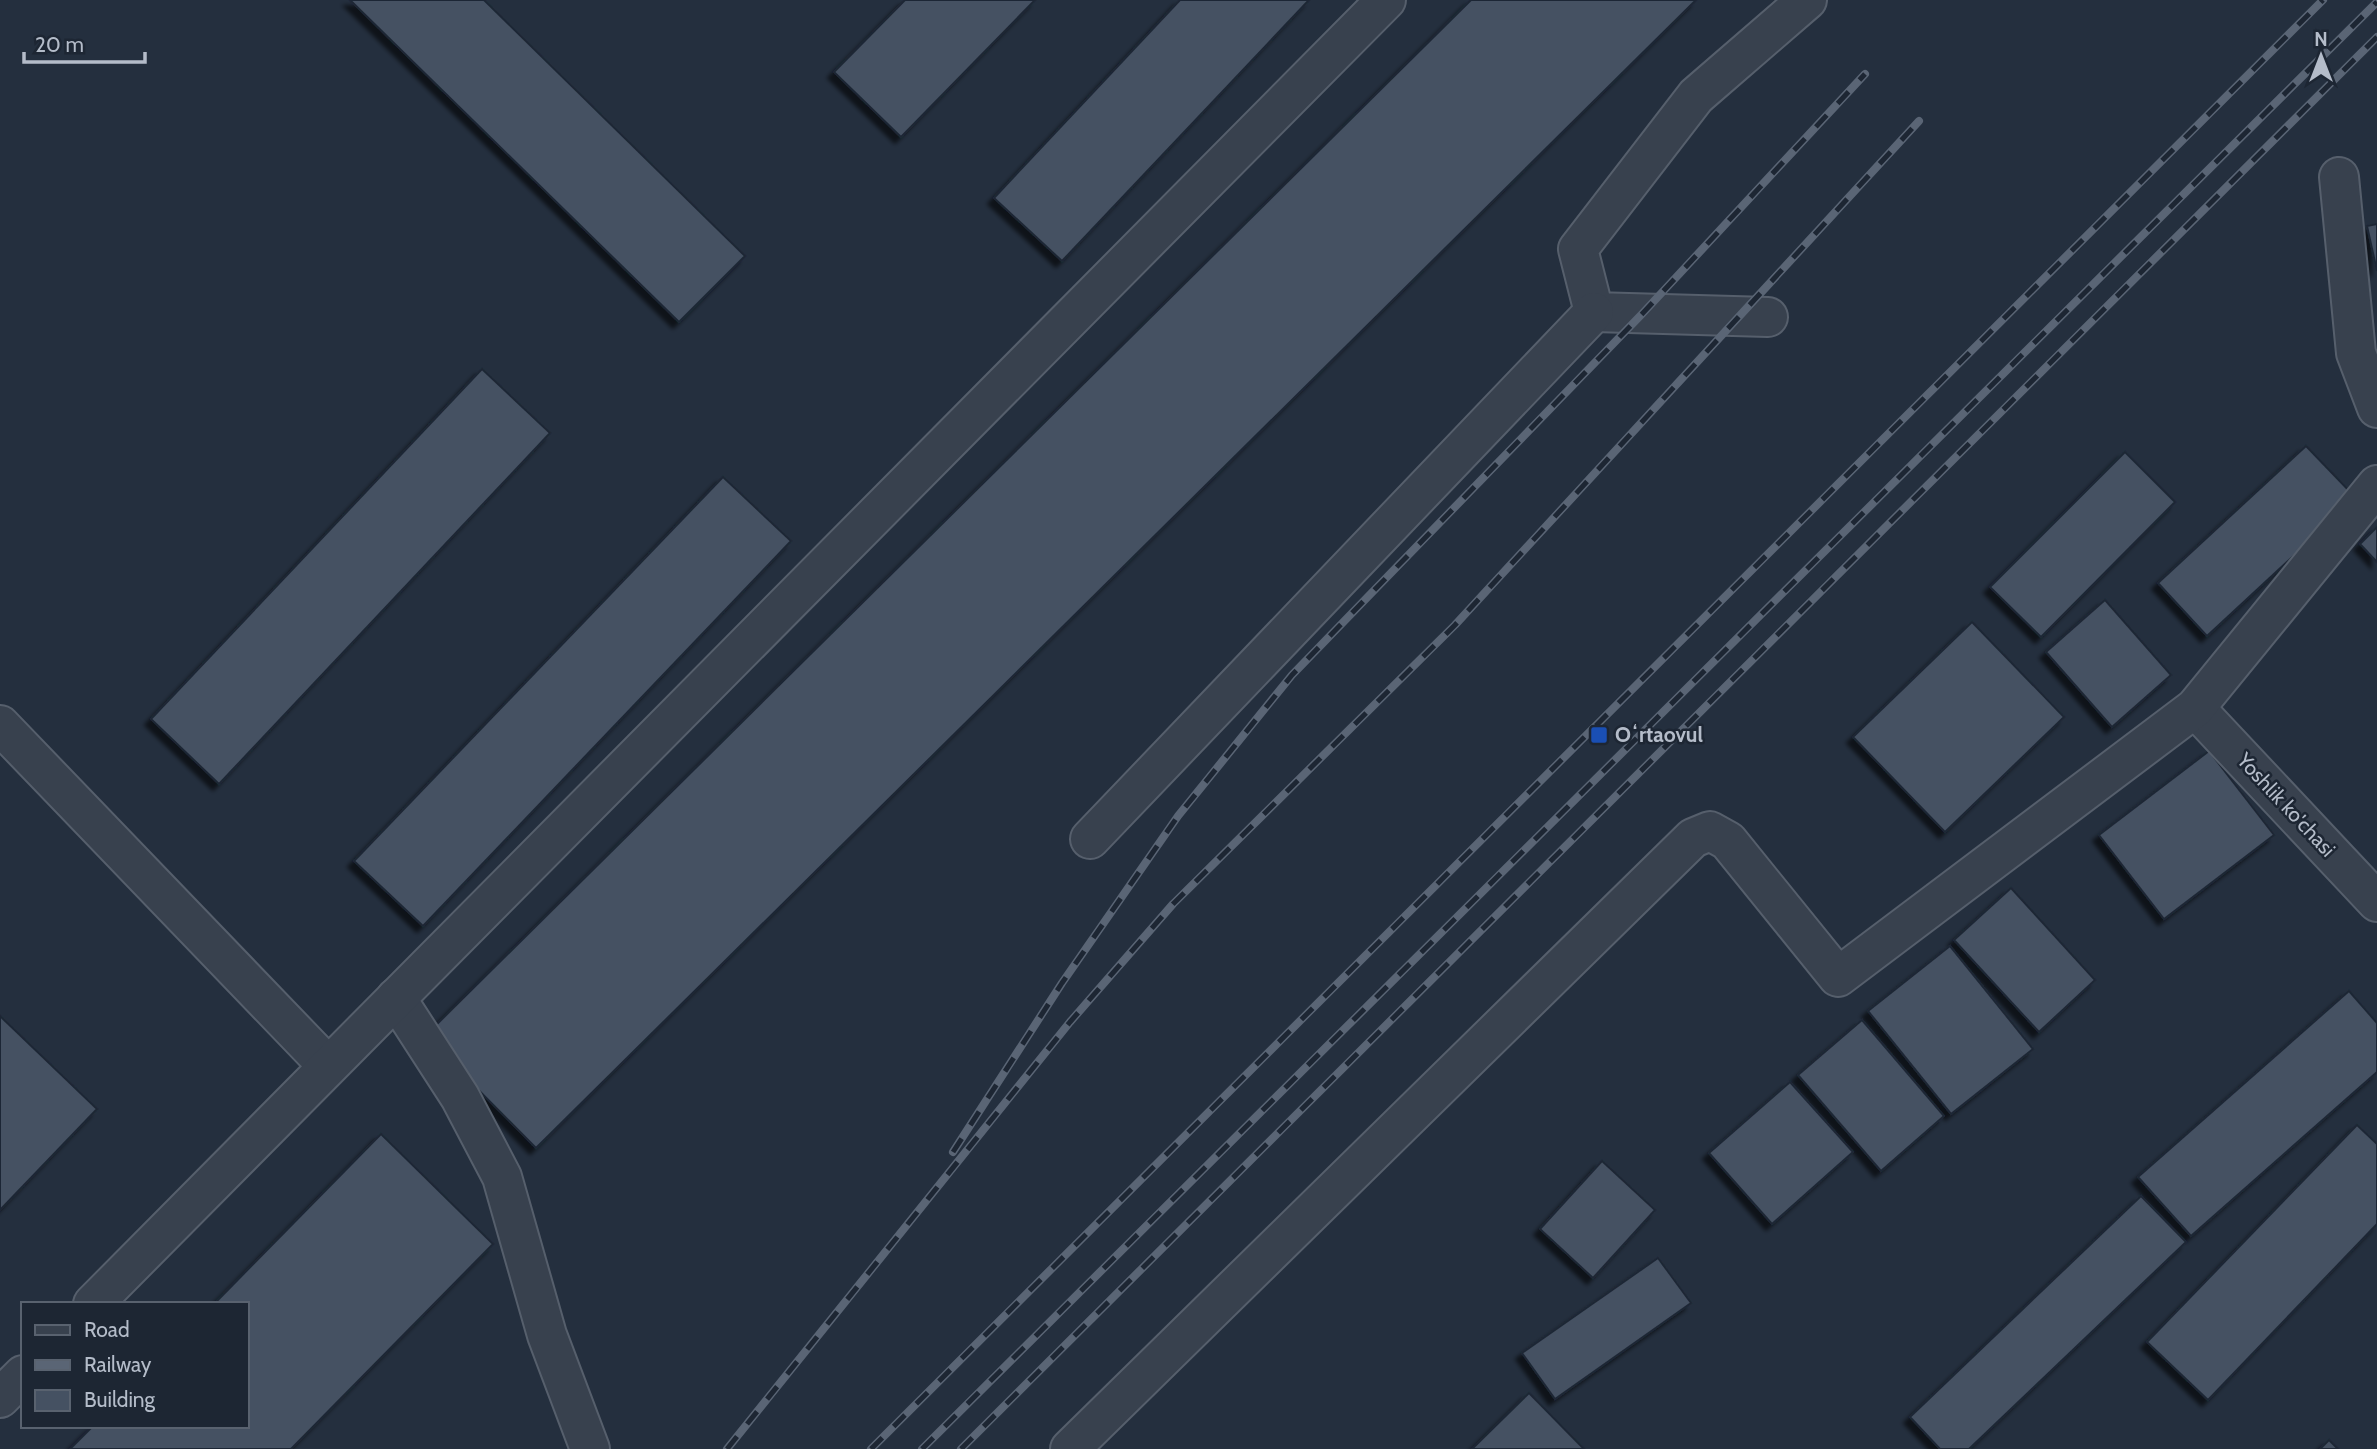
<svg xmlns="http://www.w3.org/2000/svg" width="2377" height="1449" viewBox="0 0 2377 1449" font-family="Cabin,sans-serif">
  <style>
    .building { fill: #455162; stroke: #1f2835; stroke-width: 2; filter: url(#shadow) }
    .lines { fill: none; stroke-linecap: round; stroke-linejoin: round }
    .minor-casing { stroke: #565f6c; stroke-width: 42 }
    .minor { stroke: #38414e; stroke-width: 38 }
    .rail-casing { stroke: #5a6575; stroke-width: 8 }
    .rail { stroke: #1d2633; stroke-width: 5; stroke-dasharray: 16; stroke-linecap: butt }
    .transit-dot { fill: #1a4fb4; stroke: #1d2633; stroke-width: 2.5 }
    .labels { text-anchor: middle; stroke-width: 5; stroke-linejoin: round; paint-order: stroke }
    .poi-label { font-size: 21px; font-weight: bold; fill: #b4bcc9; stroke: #1d2633; text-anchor: start }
    .street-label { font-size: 21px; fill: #b4bcc9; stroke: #1d2633 }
  </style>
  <defs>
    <filter id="shadow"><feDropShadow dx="-6" dy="6" stdDeviation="2" flood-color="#0009"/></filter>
  </defs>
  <rect width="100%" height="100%" fill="#242f3e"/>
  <!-- building -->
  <g class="building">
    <path d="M350 0H484L745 256 679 322Z"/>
    <path d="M905 0H1035L901 137 834 72Z"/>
    <path d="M1180 0H1309L1062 261 994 198Z"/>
    <path d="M1471 0H1696L536 1148 425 1036Z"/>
    <path d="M2377 224V271L2367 226Z"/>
    <path d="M482 369 550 433 219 784 151 719Z"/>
    <path d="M2306 446 2356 498 2207 636 2158 583Z"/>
    <path d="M2125 452 2175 502 2041 637 1990 587Z"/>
    <path d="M723 477 791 541 423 926 354 861Z"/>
    <path d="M2377 527V562L2360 544Z"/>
    <path d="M2105 600 2171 675 2112 727 2046 652Z"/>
    <path d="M1972 622 2064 717 1945 832 1853 737Z"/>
    <path d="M2209 751 2274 835 2164 919 2099 835Z"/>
    <path d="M2011 888 2095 980 2039 1032 1954 940Z"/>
    <path d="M1950 946 2033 1049 1951 1114 1868 1011Z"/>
    <path d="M2349 991 2377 1023V1072L2191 1236 2138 1177Z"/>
    <path d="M0 1016 97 1109 0 1210Z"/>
    <path d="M1862 1020 1944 1116 1881 1171 1798 1075Z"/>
    <path d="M1790 1082 1853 1152 1772 1224 1709 1153Z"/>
    <path d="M2357 1125 2377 1144V1224L2208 1400 2147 1342Z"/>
    <path d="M381 1134 493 1244 291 1449H70L93 1426H247V1304H214Z"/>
    <path d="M1602 1161 1655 1210 1593 1278 1540 1229Z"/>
    <path d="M2141 1196 2186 1242 1969 1449H1940L1910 1417Z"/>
    <path d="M1658 1258 1691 1303 1555 1399 1522 1353Z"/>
    <path d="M1529 1393 1584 1449H1472Z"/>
    <path d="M2329 1440 2338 1449H2320Z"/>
  </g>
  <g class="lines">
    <!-- minor casing -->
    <g class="minor-casing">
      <g id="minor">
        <path d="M2339 177 2356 353 2377 408"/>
        <path d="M1768 317 1594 312 1578 249 1696 96 1807 0"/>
        <path d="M2195 708 2377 902"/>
        <path d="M0 725 328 1066"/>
        <path d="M1090 839 1594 312"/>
        <path d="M396 998 460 1097 502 1177 547 1335 590 1449"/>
        <path d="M93 1304 1386 0"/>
        <path d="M0 1398 23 1375"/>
        <path d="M1070 1449 1693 838 1710 831 1728 841 1838 977 2195 708 2377 485"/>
      </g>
    </g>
    <!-- minor -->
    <use href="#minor" class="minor"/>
    <!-- rail casing -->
    <g class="rail-casing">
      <g id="rail">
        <path d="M953 1152 1062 983 1178 816 1292 675 1642 314 1865 74"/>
        <path d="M727 1449 1070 1022 1173 904 1455 625 1919 121"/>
        <path d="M871 1449 2323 0"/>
        <path d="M922 1449 2377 2"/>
        <path d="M961 1449 2377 37"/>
      </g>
    </g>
    <!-- rail -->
    <use href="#rail" class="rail"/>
  </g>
  <!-- markers -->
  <rect class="transit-dot" x="1590" y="726" width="18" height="18" rx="3.5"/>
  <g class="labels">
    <!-- poi labels -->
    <g class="poi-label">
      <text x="1615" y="742">Oʻrtaovul</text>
    </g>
    <!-- street labels -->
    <g class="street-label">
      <text transform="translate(2286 805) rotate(47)" y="7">Yoshlik ko'chasi</text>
    </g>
  </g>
  <!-- legend -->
  <rect x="21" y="1302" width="228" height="126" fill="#1d2633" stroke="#59626f" stroke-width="2"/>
  <rect x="35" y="1325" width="35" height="10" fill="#38414e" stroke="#59626f" stroke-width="2"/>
  <text x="84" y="1337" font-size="21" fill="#b4bcc9">Road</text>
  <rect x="35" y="1360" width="35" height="10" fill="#5a6575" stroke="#59626f" stroke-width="2"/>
  <text x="84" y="1372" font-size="21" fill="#b4bcc9">Railway</text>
  <rect x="35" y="1390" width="35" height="21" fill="#455162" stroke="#59626f" stroke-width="2"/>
  <text x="84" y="1407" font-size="21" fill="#b4bcc9">Building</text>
  <!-- north arrow -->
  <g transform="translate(2321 56)" stroke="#1d2633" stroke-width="5" paint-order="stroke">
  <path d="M0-5L12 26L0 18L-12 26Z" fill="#b4bcc9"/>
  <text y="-10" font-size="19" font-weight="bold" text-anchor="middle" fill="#b4bcc9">N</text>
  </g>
  <!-- scale -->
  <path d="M24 52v10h121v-10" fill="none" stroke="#b4bcc9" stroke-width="3.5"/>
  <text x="35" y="52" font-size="21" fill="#b4bcc9" stroke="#1d2633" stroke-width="5" paint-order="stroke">20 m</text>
</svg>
